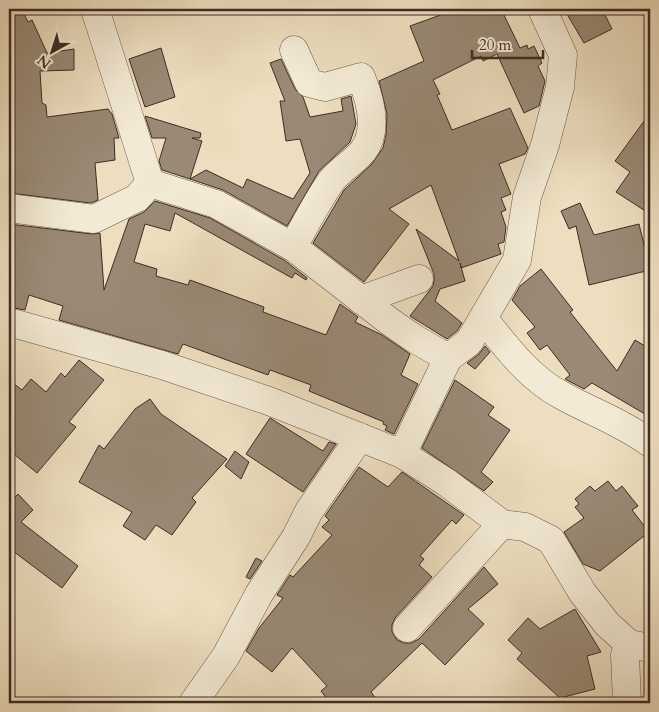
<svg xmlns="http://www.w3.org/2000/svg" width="659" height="712" viewBox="0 0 659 712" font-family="Cardo,serif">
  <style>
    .building { fill: #998975; stroke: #3f2c24 }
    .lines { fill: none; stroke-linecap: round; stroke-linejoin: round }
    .minor-casing { stroke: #6a584b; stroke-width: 29 }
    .minor { stroke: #f3ead5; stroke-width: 28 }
  </style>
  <rect width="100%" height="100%" fill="#eddebf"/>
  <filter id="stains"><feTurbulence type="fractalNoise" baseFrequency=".004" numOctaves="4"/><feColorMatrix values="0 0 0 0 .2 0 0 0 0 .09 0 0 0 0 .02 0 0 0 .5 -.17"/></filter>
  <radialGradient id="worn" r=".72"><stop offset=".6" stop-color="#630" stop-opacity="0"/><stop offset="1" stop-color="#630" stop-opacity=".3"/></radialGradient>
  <!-- building -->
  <g class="building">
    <path d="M457 9H501L520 48 527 45 528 49 534 46 542 63 538 66 545 81 539 106 524 113 497 54 483 61 481 56 433 80 440 94 437 95 452 130 510 108 528 148 525 154 499 164 511 194 501 198 506 210 501 212 506 227 504 242 498 244 501 254 461 268 460 263 465 281 440 289 435 301 462 323 457 331 447 339 410 316 433 286 434 281V274L416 229 459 261 431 185 389 209 409 224 364 282 313 243 344 190 371 165 383 148 386 135 387 114 379 81 424 61 410 26Z"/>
    <path d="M564 9H602L612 29 584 43Z"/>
    <path d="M23 12 28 22 32 20 47 53 74 49V70L40 71 42 103 46 105 47 117 108 109 112 114 119 138H114L115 160 95 163 98 200 91 203 9 193V18Z"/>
    <path d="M161 48 175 97 145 107 129 59Z"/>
    <path d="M281 59 295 89 303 97 310 117 343 111 341 99 351 96 356 124 350 142 319 171 287 226 223 190 190 179 206 170 243 188 247 179 293 199 310 173 300 139 286 141 280 101H285L270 63Z"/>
    <path d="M650 113V214L616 192 630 172 615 161Z"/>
    <path d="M145 116 201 133 200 138H192L202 141 190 179 162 170 159 161 166 138H152Z"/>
    <path d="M155 201 210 218 284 260 307 278 306 280 295 273 292 278 175 213 170 231 145 224 134 262 157 269 156 276 188 285 190 280 264 307 263 312 326 335 340 304 358 317 355 322 382 335 410 354 401 375 418 384 394 434 385 430 387 426 383 424 384 422 309 391 311 385 270 370 268 375 183 344 178 354 59 320 63 306 29 295 25 310 9 307V224L92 234 100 233 104 290 129 219 144 212Z"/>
    <path d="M580 203 594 235 639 224 650 270 589 285 576 226 569 229 561 211Z"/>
    <path d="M541 269 573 310 570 312 617 371 635 340 650 349V417L592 383 584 389 565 379 570 375 547 345 540 350 527 333 535 327 512 300 520 286Z"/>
    <path d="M485 346 490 352 475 369 467 363 479 354Z"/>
    <path d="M79 360 104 380 69 422 76 427 37 473 9 450V380L22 390 31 379 46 392 61 373 65 377Z"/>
    <path d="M455 380 494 407 488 415 510 430 481 472 493 482 484 491 422 448Z"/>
    <path d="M150 399 161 414 227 459 192 498 196 502 172 535 156 525 145 540 123 526 132 512 79 482 99 445 104 449 135 409Z"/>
    <path d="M270 418 323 451 329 442 336 444 303 492 246 454Z"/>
    <path d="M235 451 249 462 241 479 225 466Z"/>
    <path d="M359 467 388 487 402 472 464 515 456 524 452 520 420 556 424 559 419 565 432 577 395 618 392 625V632L397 640 404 643H411L419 639 484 567 498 584 468 609 484 624 445 665 422 643 371 692 379 703H330L321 691 327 686 292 648 272 672 246 651 259 628 283 598 277 595 290 575 293 577 332 535 322 527 329 520 325 516Z"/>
    <path d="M608 481 616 491 622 486 638 506 632 510 649 532 600 571 583 564 564 532 584 518 575 507 579 504 575 499 590 486 595 491Z"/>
    <path d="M18 494 33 510 21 522 78 566 62 588 9 548V503Z"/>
    <path d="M256 558 262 561 250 579 246 577Z"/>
    <path d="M575 609 601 652 587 656 595 689 560 698 517 659 522 653 508 640 528 618 540 629Z"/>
  </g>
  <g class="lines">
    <!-- minor casing -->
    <g class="minor-casing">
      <g id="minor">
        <path d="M95 9 150 183"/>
        <path d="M150 183 216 204 293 247 389 321 415 339 448 358 469 342 517 260 527 197 545 145 560 87 563 55 542 9"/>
        <path d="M9 208 94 219 137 198 150 183"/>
        <path d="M293 247C305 225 317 201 332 180 341 169 354 162 363 151 379 130 370 99 361 77L325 87 309 83 294 50"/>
        <path d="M361 300 419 279"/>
        <path d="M484 319C506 347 530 379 563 396 592 412 623 423 650 443"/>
        <path d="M9 322 162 365 269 401 402 454 446 482 502 524 525 527 551 540 582 592 607 624 629 644 650 648"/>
        <path d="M402 454 448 358"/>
        <path d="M407 628 502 524"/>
        <path d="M193 703 226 656 259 594 296 537 309 511 360 437"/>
        <path d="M627 703 625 655 629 644"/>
      </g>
    </g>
    <!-- minor -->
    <use href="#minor" class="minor"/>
  </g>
  <!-- margin -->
  <rect width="659" height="712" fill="none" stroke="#eddebf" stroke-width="30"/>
  <rect x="10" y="10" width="639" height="692" fill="none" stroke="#3f2c24" stroke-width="2.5"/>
  <rect x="15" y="15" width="629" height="682" fill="none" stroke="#3f2c24"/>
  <!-- north arrow -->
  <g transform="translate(52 52) rotate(219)" stroke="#f3ead5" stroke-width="4" paint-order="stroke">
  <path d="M0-4L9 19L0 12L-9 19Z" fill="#3f2c24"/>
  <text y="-8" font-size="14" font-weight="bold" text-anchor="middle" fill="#3f2c24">N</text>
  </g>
  <!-- scale -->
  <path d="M472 50v8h71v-8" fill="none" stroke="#3f2c24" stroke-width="2.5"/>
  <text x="479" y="50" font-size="15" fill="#3f2c24" stroke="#f3ead5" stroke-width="4" paint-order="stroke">20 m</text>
  <rect width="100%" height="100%" filter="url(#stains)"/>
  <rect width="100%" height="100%" fill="url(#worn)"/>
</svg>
